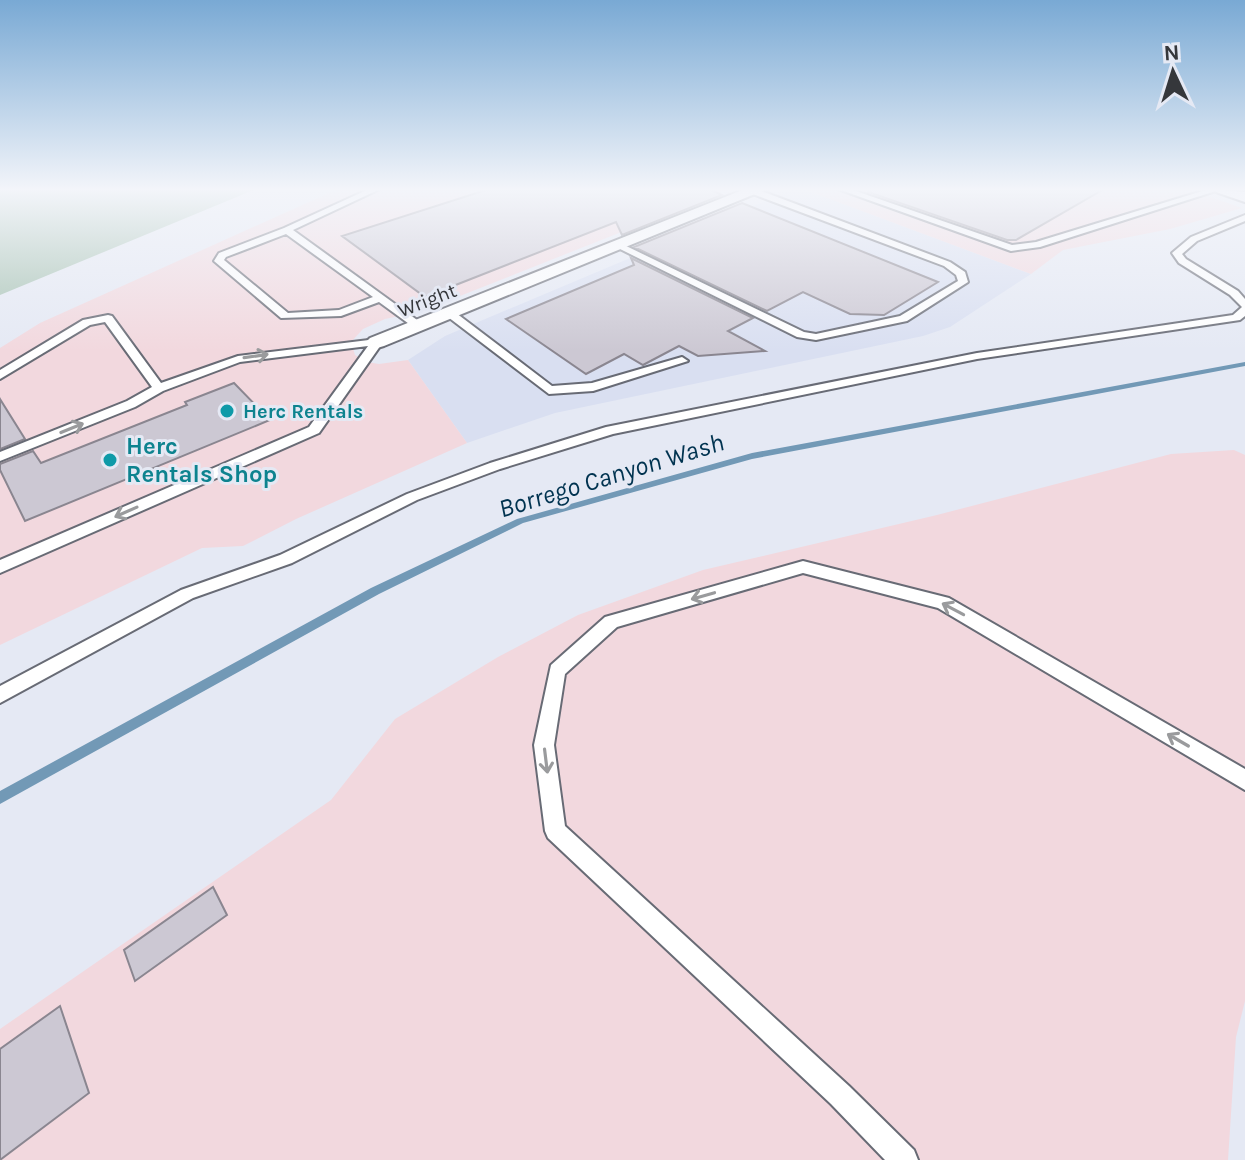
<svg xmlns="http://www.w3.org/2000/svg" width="1245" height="1160" font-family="Karla,sans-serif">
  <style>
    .built { fill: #d9dff1 }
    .industrial { fill: #f2d8de }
    .green { fill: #a8c3b4 }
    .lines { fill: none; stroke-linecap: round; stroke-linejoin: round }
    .stream { fill: #7299b6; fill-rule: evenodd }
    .building { fill: #ccc8d3; stroke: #8a8690; stroke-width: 2 }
    .service-casing { stroke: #686b75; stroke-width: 4 }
    .minor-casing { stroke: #686b75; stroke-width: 4 }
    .service { fill: #fff; fill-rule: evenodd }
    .minor { fill: #fff; fill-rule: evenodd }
    .oneway { stroke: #9a9b9d }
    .culture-dot { fill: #0f9aa8; stroke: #e5e9f4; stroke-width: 3 }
    .labels { text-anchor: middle; stroke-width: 6; stroke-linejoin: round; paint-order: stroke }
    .far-street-label { font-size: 20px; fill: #35373b; stroke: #e5e9f4 }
    .far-culture-label { font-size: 20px; font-weight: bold; fill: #0d838f; stroke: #e5e9f4; text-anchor: start }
    .culture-label { font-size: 24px; font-weight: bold; fill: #0d838f; stroke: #e5e9f4; text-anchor: start }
    .water-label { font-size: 26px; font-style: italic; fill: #003350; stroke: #e5e9f4 }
  </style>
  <rect width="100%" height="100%" fill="#e5e9f4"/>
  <!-- built -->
  <path class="built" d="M 794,189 L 803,189 L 1031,274 L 950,327 L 923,336 L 555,413 L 467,443 L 408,360 L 445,336 Z"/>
  <!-- industrial -->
  <path class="industrial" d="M 338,189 L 730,189 L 422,311 L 385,319 L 363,329 L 351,342 L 355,355 L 367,362 L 379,364 L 408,360 L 467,443 L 296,519 L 243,546 L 202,548 L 0,645 L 0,348 L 40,323 Z
    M 803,189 L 1187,189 L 1242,208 L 1170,229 L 1063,250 L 1031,274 Z
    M 1234,450 L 1245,455 L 1245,1001 L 1236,1037 L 1228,1160 L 0,1160 L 0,1029 L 331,800 L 395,719 L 498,657 L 578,615 L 703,570 L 937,515 L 1171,454 Z"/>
  <!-- green -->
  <path class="green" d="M 0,189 L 256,189 L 0,295 Z"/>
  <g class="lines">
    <!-- stream -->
    <path class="stream" d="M 1245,362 L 1245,366 L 752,459 L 523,523 L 379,594 L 0,804 L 0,791 L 371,588 L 517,519 L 752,453 Z"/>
  </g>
  <!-- building -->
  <path class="building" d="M 489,189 L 709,189 L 722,195 L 622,235 L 616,222 L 425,297 L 342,236 Z
    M 869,189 L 1104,189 L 1016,240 L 1007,240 L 868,192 Z
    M 742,203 L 938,282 L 884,315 L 850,314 L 803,292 L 767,311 L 634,247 Z
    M 631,258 L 753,318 L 728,331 L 765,351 L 698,356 L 679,346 L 643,365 L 624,354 L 586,374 L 506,319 L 634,265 Z
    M 234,383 L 270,420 L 25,521 L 0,470 L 0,464 L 33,451 L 41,463 L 187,405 L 185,402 Z
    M 0,399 L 25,439 L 0,449 Z
    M 213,887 L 227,915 L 135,981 L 124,950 Z
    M 60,1006 L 89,1093 L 0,1160 L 0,1049 Z"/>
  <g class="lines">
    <defs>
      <path id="service" d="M 369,189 L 380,189 L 293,230 L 424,325 L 424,329 L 416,329 L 379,302 L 341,316 L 281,318 L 214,261 L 219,253 L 284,228 ZM 286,234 L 373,297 L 339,310 L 288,313 L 224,260 L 226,257 Z
        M 750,189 L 756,189 L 950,262 L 965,272 L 968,282 L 907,321 L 816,340 L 797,337 L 614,246 L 622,244 L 804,332 L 816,334 L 900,316 L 958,281 L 956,275 L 944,266 L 750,193 Z
        M 838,189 L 850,189 L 1012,245 L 1036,242 L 1209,189 L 1222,189 L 1040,247 L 1011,251 Z
        M 1245,215 L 1245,221 L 1197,241 L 1182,254 L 1186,259 L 1238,291 L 1245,299 L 1245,316 L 1240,320 L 977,359 L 613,434 L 500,469 L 417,500 L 292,563 L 193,598 L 0,703 L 0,686 L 181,590 L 280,555 L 407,494 L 490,463 L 606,427 L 977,353 L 1233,315 L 1242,307 L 1230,295 L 1179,263 L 1172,253 L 1191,237 Z
        M 448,313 L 456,313 L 552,386 L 592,383 L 682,357 L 688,361 L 593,391 L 549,394 L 448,317 Z
        M 108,315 L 112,316 L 161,383 L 238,356 L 377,339 L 383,342 L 319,433 L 0,573 L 0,560 L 309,427 L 368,346 L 240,362 L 163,391 L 135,407 L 0,461 L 0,452 L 127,401 L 152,387 L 105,322 L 90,325 L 0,379 L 0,370 L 83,320 Z
        M 803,561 L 949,598 L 1245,769 L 1245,790 L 938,608 L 803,573 L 617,627 L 565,674 L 554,745 L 565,826 L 849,1086 L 914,1150 L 918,1160 L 885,1160 L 831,1104 L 548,838 L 545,831 L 534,745 L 551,665 L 605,617 Z"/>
      <path id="minor" d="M 745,189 L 767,189 L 384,346 L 377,348 L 366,342 L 370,338 Z
        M 1213,189 L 1245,192 L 1245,202 L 1216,192 Z"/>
    </defs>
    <!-- service casing -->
    <use href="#service" class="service-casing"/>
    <!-- minor casing -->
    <use href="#minor" class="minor-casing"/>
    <!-- service -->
    <use href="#service" class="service"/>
    <!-- minor -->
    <use href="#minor" class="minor"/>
  </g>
  <!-- one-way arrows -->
  <defs><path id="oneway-shaft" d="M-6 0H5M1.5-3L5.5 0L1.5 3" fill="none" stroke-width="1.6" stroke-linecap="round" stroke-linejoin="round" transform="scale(2)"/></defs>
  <g class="oneway">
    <use href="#oneway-shaft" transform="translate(256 356) rotate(-8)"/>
    <use href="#oneway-shaft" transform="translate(72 428) rotate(-22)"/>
    <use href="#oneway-shaft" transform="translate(126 512) rotate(156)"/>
    <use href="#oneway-shaft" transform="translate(703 596) rotate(164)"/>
    <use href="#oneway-shaft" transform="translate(953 609) rotate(-152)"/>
    <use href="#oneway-shaft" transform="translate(1178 740) rotate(-150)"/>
    <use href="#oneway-shaft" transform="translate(546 761) rotate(83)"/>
  </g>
  <!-- sky -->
  <linearGradient id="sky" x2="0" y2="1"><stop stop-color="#79a9d4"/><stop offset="0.54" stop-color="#f3f5fa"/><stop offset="1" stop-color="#f3f5fa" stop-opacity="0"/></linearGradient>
  <rect width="1245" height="351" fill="url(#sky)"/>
  <!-- markers -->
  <g class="culture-dot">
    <circle cx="227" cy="411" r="8"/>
    <circle cx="110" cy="460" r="8"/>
  </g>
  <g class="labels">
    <!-- far-street labels -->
    <g class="far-street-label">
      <text transform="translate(427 300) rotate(-21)" y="7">Wright</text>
    </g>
    <!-- far-culture labels -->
    <g class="far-culture-label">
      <text x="243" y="418">Herc Rentals</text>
    </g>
    <!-- culture labels -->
    <g class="culture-label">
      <text x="126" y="454">Herc<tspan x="126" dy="28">Rentals Shop</tspan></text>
    </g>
    <!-- water labels -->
    <g class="water-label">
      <text transform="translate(611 475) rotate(-17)" y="9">Borrego Canyon Wash</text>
    </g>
  </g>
  <!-- north arrow -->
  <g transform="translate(1173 72) rotate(356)" stroke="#e5e9f4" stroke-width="6" paint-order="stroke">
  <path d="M0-6L14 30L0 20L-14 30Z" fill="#35373b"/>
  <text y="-12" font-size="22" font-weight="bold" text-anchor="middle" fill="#35373b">N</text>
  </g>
</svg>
